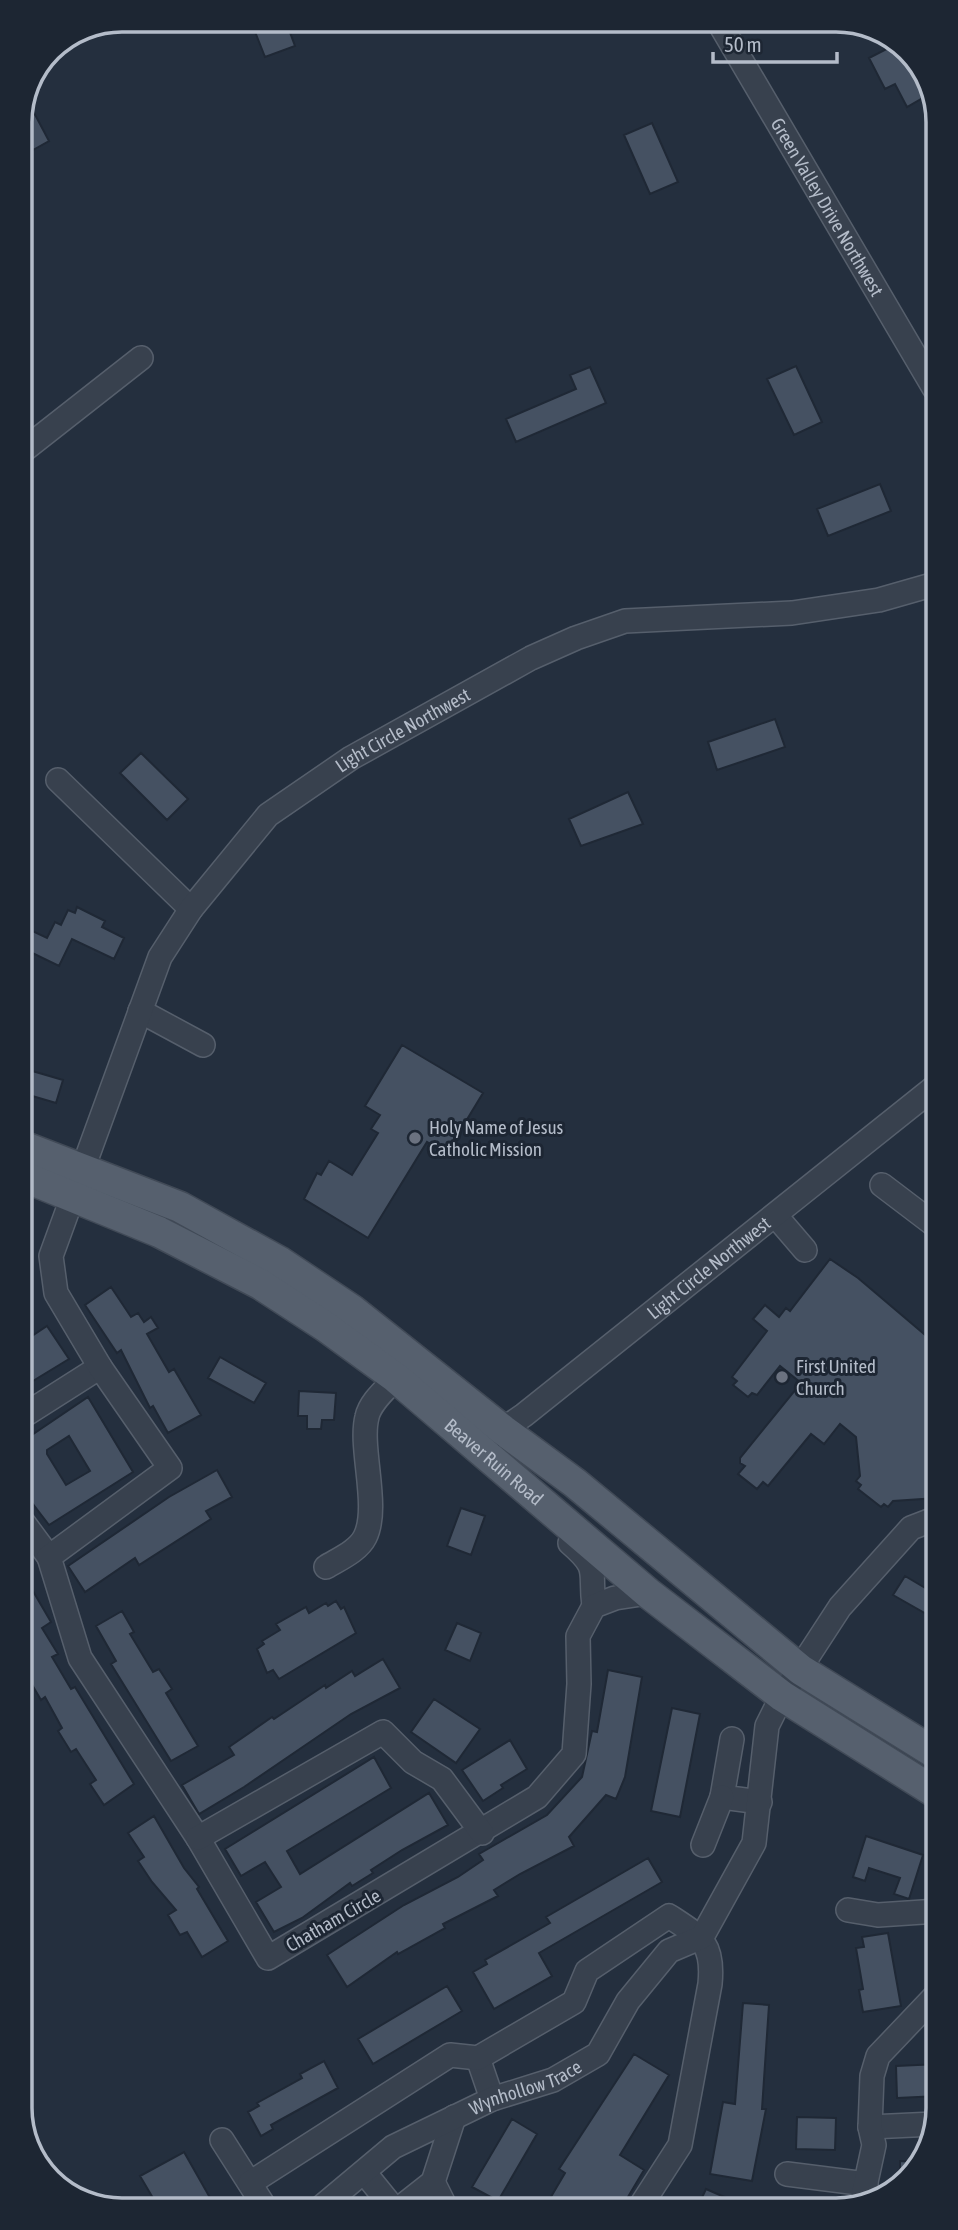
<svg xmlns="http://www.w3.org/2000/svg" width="958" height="2230" font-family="'Asap Condensed',sans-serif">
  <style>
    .building { fill: #455162; stroke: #1f2835; stroke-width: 2; fill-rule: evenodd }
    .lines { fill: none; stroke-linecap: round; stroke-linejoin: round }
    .minor-casing { stroke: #565f6c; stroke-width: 26 }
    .major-casing { stroke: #414a57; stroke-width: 33 }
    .minor { stroke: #38414e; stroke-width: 23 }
    .major { stroke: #56606e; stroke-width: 30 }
    .worship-dot { fill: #6b7280; stroke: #1d2633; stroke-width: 2.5 }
    .labels { text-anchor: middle; stroke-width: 6; stroke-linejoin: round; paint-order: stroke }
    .street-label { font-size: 19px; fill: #b4bcc9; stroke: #1d2633 }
    .poi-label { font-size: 19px; fill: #b4bcc9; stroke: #1d2633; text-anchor: start }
    .rim { fill: none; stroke: #b4bcc9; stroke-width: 3.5 }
  </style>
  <rect width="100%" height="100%" fill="#242f3e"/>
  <!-- building -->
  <path class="building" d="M 250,19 L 285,19 L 295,46 L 265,57 Z
    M 900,42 L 933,92 L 907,107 L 895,84 L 885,89 L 869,58 Z
    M 31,107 L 49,141 L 33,150 L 19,124 L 20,113 Z
    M 652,123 L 678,182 L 650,194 L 624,135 Z
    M 796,366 L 822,422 L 794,435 L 767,379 Z
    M 590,367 L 606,403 L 516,442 L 506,419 L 576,389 L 570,375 Z
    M 880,484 L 891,511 L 828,536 L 817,509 Z
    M 775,719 L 785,747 L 717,770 L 708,742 Z
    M 141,753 L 188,799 L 167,820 L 120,773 Z
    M 628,792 L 643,824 L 581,846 L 569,819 Z
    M 77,907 L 105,921 L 102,927 L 124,938 L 114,959 L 72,939 L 59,966 L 22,948 L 22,926 L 47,938 L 55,922 L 61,925 L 68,910 L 75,913 Z
    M 402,1045 L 483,1093 L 446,1154 L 427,1142 L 368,1238 L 304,1199 L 317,1173 L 321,1175 L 329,1161 L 352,1175 L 378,1133 L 371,1129 L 380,1115 L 365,1106 Z
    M 22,1068 L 63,1080 L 56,1103 L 22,1093 Z
    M 830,1259 L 858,1278 L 937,1345 L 937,1498 L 893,1501 L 888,1507 L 884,1504 L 881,1507 L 858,1489 L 861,1485 L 856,1481 L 860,1476 L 856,1437 L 840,1424 L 824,1444 L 811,1434 L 768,1486 L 763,1482 L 757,1489 L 738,1474 L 745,1466 L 740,1463 L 740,1458 L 801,1383 L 780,1366 L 757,1395 L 752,1393 L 748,1397 L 733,1385 L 737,1381 L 732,1377 L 767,1331 L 753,1319 L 765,1305 L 779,1317 L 786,1308 L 790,1311 Z
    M 111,1287 L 131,1317 L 138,1313 L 144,1322 L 151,1317 L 158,1328 L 147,1334 L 169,1372 L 174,1369 L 201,1415 L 168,1433 L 153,1406 L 150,1408 L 121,1350 L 117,1353 L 85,1305 Z
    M 47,1326 L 69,1359 L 23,1387 L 23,1342 Z
    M 220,1357 L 266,1383 L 254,1403 L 208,1378 Z
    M 299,1391 L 336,1393 L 334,1420 L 322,1420 L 321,1429 L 307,1429 L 307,1416 L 298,1416 Z
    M 88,1397 L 133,1472 L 49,1525 L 23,1491 L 23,1441 ZM 69,1436 L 90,1471 L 66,1485 L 47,1454 L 47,1450 Z
    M 217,1470 L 232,1497 L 206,1511 L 211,1519 L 139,1565 L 135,1558 L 85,1592 L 68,1566 L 169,1497 Z
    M 461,1508 L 485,1516 L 471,1555 L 447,1546 Z
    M 23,1574 L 51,1622 L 42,1628 L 58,1654 L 52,1657 L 71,1689 L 75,1687 L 134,1784 L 104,1805 L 90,1784 L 96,1780 L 76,1749 L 71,1752 L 58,1731 L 62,1728 L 45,1697 L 41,1700 L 24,1671 Z
    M 905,1576 L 937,1595 L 937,1620 L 893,1595 Z
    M 336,1601 L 341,1609 L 344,1607 L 356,1633 L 279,1679 L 273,1670 L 267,1673 L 257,1649 L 264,1644 L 262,1641 L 280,1630 L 276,1624 L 306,1607 L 309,1613 L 326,1603 L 328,1606 Z
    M 122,1611 L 134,1632 L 130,1634 L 153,1672 L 159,1669 L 172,1689 L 166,1693 L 198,1746 L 171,1761 L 111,1664 L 116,1661 L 96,1626 Z
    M 457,1623 L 481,1633 L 470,1661 L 445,1650 Z
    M 383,1659 L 400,1688 L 351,1714 L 244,1787 L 199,1814 L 182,1785 L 234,1755 L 229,1747 L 272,1717 L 274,1719 L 325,1685 L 326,1688 L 352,1671 L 355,1676 Z
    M 608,1670 L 642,1677 L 625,1777 L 616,1799 L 606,1795 L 569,1837 L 574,1846 L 520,1874 L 494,1890 L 498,1896 L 443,1924 L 445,1928 L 398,1954 L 397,1952 L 347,1987 L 327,1955 L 404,1905 L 458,1877 L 483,1860 L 479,1854 L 547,1815 L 582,1777 L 592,1731 L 597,1732 Z
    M 434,1699 L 480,1729 L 456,1763 L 411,1732 Z
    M 672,1708 L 700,1714 L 680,1817 L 651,1811 Z
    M 510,1740 L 527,1769 L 501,1785 L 503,1788 L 483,1801 L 462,1770 Z
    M 374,1757 L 391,1788 L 287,1851 L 300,1874 L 429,1793 L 448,1825 L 402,1850 L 371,1870 L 373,1873 L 352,1886 L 350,1883 L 302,1918 L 274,1932 L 256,1902 L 281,1887 L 265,1862 L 241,1876 L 225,1849 Z
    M 154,1816 L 184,1868 L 199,1887 L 197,1889 L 228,1941 L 202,1957 L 187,1932 L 180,1935 L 168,1915 L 176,1910 L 152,1882 L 138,1861 L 144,1857 L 128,1833 Z
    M 866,1836 L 923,1855 L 909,1899 L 894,1894 L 900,1878 L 869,1868 L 865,1881 L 853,1877 Z
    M 648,1858 L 662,1882 L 539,1953 L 552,1976 L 494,2009 L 473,1972 L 487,1964 L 485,1960 L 550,1923 L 546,1917 Z
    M 888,1933 L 901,2006 L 863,2012 L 859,1990 L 863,1989 L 856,1948 L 864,1947 L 862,1937 Z
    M 447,1986 L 462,2011 L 373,2064 L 358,2039 Z
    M 743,2003 L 769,2005 L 762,2109 L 766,2109 L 752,2181 L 710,2174 L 723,2102 L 735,2104 Z
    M 634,2054 L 669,2075 L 620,2155 L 644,2170 L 622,2207 L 545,2207 L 565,2173 L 559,2169 Z
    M 324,2061 L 338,2088 L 271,2125 L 273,2129 L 261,2136 L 248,2112 L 259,2106 L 257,2103 L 302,2078 L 300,2074 Z
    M 939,2064 L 939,2096 L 897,2098 L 896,2066 Z
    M 797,2117 L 836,2118 L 835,2150 L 796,2149 Z
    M 512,2119 L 537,2134 L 498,2201 L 472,2187 Z
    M 184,2152 L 217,2210 L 160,2210 L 140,2176 Z
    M 900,2161 L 923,2162 L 900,2183 Z
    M 706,2189 L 745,2206 L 698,2206 Z"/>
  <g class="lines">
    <defs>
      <g id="minor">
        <path id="s1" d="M 721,26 L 934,388"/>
        <path d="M 20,453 L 141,358"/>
        <path d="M 58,780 L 191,909"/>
        <path d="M 140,1011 L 203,1045"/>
        <path d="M 882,1185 L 936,1226"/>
        <path d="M 775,1215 L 805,1250"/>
        <path d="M 23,1416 L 100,1367"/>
        <path id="s2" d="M 492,1437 L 524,1415 L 936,1086"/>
        <path d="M 23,1522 L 49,1557"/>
        <path d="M 570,1543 C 601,1570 589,1570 594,1606"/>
        <path d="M 326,1567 C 339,1559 358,1551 365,1537 C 380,1507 359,1447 367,1417 C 370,1402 386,1389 396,1378"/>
        <path id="s3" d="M 648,1593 L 615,1598 L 594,1606 L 578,1636 L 579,1684 L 574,1754 L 537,1797 L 268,1958 L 198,1838 L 80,1658 L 49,1557 L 170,1468 L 100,1367 L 56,1293 L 51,1256 L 160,957 L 191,909 L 268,815 L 351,758 L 531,658 L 576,638 L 625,621 L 792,613 L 879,600 L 935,584"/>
        <path d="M 732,1739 L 722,1797 L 760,1802"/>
        <path d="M 198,1838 L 383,1732 L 413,1762 L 442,1779 L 482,1833"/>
        <path d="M 703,1845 L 722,1797"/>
        <path d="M 848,1910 L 878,1915 L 938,1911"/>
        <path d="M 478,2058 L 492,2099"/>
        <path d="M 870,2127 L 934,2124"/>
        <path d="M 222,2140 L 266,2209"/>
        <path d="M 364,2172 L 394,2209"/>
        <path d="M 787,2174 L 866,2184"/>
        <path d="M 433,2182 L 446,2208"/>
        <path d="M 250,2183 L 450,2055 L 478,2058 L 574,2002 L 587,1971 L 669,1916 C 701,1937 714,1943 710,1984 L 680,2145 L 640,2207"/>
        <path d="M 861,2205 L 874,2145 L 870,2127 L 872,2076 L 878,2056 L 938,1993"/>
        <path d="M 400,2208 L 433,2182 L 454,2117"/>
        <path id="s4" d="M 319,2209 L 393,2147 L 492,2099 L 553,2080 L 598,2054 L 628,2001 L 669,1951 L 702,1937 L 754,1843 L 767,1726 L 782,1696 L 840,1607 L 911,1528 L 937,1518"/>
      </g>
      <g id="major">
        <path d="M 22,1146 L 180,1207 L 280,1262 L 352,1310 L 503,1430 L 575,1483 L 801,1670 L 938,1755"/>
        <path id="s5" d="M 22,1176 L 159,1232 L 260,1284 L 326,1327 L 396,1378 L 648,1593 L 782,1696 L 938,1794"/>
      </g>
    </defs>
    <!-- minor casing -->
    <use href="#minor" class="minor-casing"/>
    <!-- major casing -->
    <use href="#major" class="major-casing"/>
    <!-- minor -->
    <use href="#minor" class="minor"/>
    <!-- major -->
    <use href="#major" class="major"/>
  </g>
  <!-- markers -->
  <g class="worship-dot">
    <circle cx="415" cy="1138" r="7"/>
    <circle cx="782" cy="1377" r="7"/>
  </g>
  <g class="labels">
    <!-- street labels -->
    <g class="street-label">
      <text dy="7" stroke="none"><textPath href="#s1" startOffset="210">Green Valley Drive Northwest</textPath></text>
      <text dy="7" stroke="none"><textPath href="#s3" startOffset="2091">Light Circle Northwest</textPath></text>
      <text dy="7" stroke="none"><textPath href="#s2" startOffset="275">Light Circle Northwest</textPath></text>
      <text dy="7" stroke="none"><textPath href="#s5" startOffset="556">Beaver Ruin Road</textPath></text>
      <text transform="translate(333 1920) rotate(-30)" y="7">Chatham Circle</text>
      <text dy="7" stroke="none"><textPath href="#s4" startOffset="242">Wynhollow Trace</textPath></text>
    </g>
    <!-- poi labels -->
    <g class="poi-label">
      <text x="429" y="1134">Holy Name of Jesus<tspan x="429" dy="22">Catholic Mission</tspan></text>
      <text x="796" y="1373">First United<tspan x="796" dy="22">Church</tspan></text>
    </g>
  </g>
  <!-- crop -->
  <path d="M0 0H958V2230H0ZM122 32H836A90 90 0 0 1 926 122V2108A90 90 0 0 1 836 2198H122A90 90 0 0 1 32 2108V122A90 90 0 0 1 122 32Z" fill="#1d2633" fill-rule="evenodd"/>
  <path class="rim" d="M122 32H836A90 90 0 0 1 926 122V2108A90 90 0 0 1 836 2198H122A90 90 0 0 1 32 2108V122A90 90 0 0 1 122 32Z"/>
  <!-- scale -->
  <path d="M713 52v10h124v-10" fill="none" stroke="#b4bcc9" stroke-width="3.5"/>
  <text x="724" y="52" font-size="21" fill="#b4bcc9" stroke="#1d2633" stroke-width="5" paint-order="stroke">50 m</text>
</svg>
